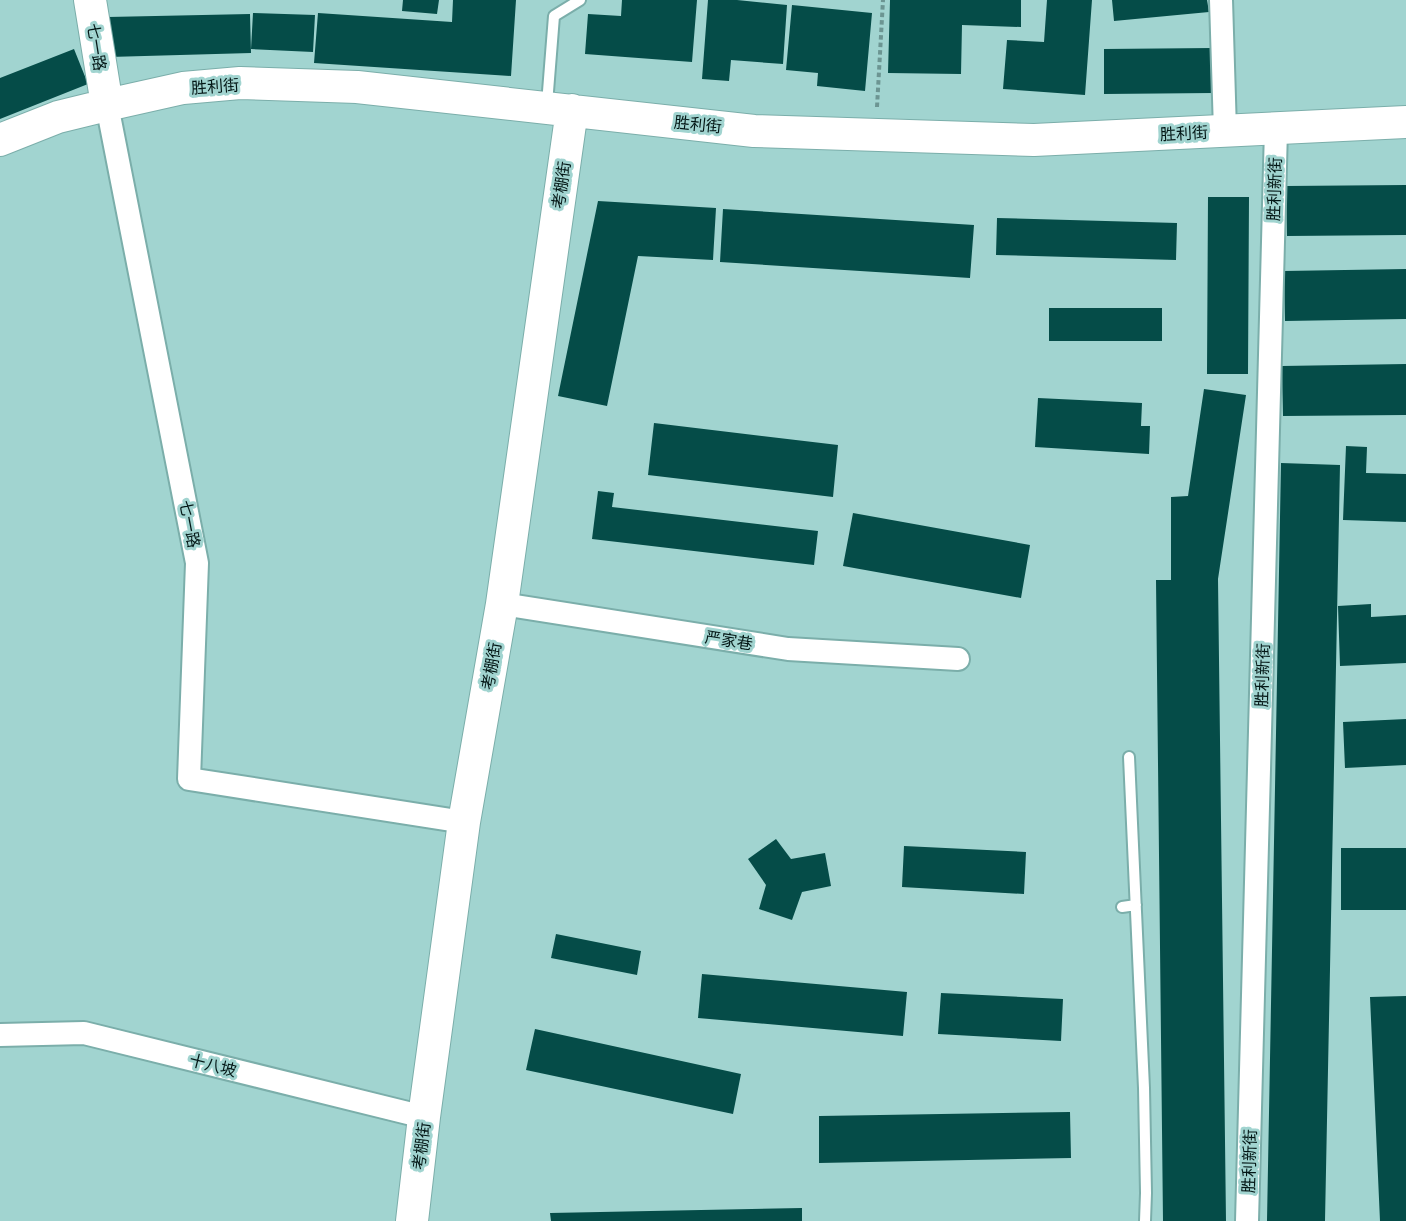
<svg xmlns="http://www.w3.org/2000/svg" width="1406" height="1221" font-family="'Nunito Sans','Noto Sans SC',sans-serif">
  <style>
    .building { fill: #054c48 }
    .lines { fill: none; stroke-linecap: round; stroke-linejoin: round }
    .lane-casing { stroke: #7baeaa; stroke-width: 14 }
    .street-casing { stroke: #7baeaa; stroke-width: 26 }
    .secondary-casing { stroke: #7baeaa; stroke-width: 34 }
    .path { stroke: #6c9592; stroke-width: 4; stroke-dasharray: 4.5 3; stroke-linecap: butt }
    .lane { stroke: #fff; stroke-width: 10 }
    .street { stroke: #fff; stroke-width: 22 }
    .secondary { stroke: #fff; stroke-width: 32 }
    .labels { text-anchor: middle; stroke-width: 6; stroke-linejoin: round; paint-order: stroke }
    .street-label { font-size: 16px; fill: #031615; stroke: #a1d4d0 }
  </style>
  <rect width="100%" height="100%" fill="#a1d4d0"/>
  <!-- building -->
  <path class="building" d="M 403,0 L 439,0 L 437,14 L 402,11 Z
    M 453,0 L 516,0 L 511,76 L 314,63 L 318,13 L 452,22 Z
    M 622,0 L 697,0 L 692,62 L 585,54 L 588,14 L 621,16 Z
    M 708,0 L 737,0 L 787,5 L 783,64 L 731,60 L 729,81 L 702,79 Z
    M 890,0 L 1021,0 L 1021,27 L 962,25 L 961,74 L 888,73 Z
    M 1047,0 L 1092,0 L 1085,95 L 1003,89 L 1007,40 L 1044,42 Z
    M 1112,0 L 1207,0 L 1209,12 L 1114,21 Z
    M 792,5 L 872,13 L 865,91 L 817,86 L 818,73 L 786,70 Z
    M 253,13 L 315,15 L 313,52 L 251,49 Z
    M 250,14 L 251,53 L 109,57 L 108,17 Z
    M 1213,48 L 1213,93 L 1104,94 L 1104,49 Z
    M 74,49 L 88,84 L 0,119 L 0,78 Z
    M 1406,185 L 1406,235 L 1287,236 L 1286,186 Z
    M 1208,197 L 1249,197 L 1248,374 L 1207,374 Z
    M 598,201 L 716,208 L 713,260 L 638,256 L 607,406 L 558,396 Z
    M 723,209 L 974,225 L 970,278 L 720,262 Z
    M 997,218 L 1177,223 L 1176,260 L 996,255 Z
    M 1406,269 L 1406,319 L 1285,321 L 1284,271 Z
    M 1049,308 L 1162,308 L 1162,341 L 1049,341 Z
    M 1406,364 L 1406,415 L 1283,416 L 1282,366 Z
    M 1204,389 L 1246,395 L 1218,579 L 1226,1221 L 1163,1221 L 1156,580 L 1171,580 L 1171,497 L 1188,496 Z
    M 1038,398 L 1142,403 L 1141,426 L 1150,426 L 1149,454 L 1035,447 Z
    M 654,423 L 838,445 L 833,497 L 648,475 Z
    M 1346,446 L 1367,447 L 1366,473 L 1406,474 L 1406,522 L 1343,520 Z
    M 1281,463 L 1340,465 L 1325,1221 L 1267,1221 Z
    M 598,491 L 614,493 L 612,507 L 818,531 L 814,565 L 592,539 Z
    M 853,513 L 1030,545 L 1021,598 L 843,566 Z
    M 1371,604 L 1371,617 L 1406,615 L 1406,663 L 1340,666 L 1338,606 Z
    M 1406,719 L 1406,765 L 1345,768 L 1343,722 Z
    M 776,839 L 791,859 L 825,853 L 831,886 L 802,892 L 792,920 L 759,909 L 766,885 L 748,859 Z
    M 904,846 L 1026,852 L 1024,894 L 902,887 Z
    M 1341,848 L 1406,848 L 1406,910 L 1341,910 Z
    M 556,934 L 641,951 L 637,975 L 551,958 Z
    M 702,974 L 907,992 L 903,1036 L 698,1018 Z
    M 941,993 L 1063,999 L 1061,1041 L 938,1034 Z
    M 1406,996 L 1406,1221 L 1380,1221 L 1370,997 Z
    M 535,1029 L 741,1074 L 733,1114 L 526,1070 Z
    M 1070,1112 L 1071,1158 L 819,1163 L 819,1116 Z
    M 802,1208 L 802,1221 L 551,1221 L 550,1213 Z"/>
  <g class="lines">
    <defs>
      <path id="lane" d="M 547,104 L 554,16 L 580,0
        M 1129,757 L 1144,1088 L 1146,1193 L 1145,1221
        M 1122,907 L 1136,905"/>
      <path id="street" d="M 1221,0 L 1225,131
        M 107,105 L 197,563 L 189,779 L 464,822
        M 502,604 L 788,649 L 958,659
        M 0,1035 L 84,1033 L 424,1117
        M 1247,1221 L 1276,129"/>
      <path id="secondary" d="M 90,0 L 107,105
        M 0,140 L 58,117 L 107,105 L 183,88 L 240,83 L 357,87 L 754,131 L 1034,140 L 1406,122
        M 412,1221 L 424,1117 L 464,822 L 502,604 L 572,110"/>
    </defs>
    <!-- lane casing -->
    <use href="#lane" class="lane-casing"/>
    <!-- street casing -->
    <use href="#street" class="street-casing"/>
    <!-- secondary casing -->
    <use href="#secondary" class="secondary-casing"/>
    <!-- path -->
    <path class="path" d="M 877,107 L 883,0"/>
    <!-- lane -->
    <use href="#lane" class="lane"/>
    <!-- street -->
    <use href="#street" class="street"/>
    <!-- secondary -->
    <use href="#secondary" class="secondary"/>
  </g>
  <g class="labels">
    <!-- street labels -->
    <g class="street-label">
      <text transform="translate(97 47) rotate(81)" y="6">七一路</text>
      <text transform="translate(215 86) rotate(-4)" y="6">胜利街</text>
      <text transform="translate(698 124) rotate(6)" y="6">胜利街</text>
      <text transform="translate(1184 133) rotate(-3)" y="6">胜利街</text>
      <text transform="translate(561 185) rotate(-82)" y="6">考棚街</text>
      <text transform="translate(1274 189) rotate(-88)" y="6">胜利新街</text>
      <text transform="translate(190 524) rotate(79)" y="6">七一路</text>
      <text transform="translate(729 640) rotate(9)" y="6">严家巷</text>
      <text transform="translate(491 666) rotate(-80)" y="6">考棚街</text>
      <text transform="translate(1262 675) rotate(-88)" y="6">胜利新街</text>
      <text transform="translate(213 1065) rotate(14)" y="6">十八坡</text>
      <text transform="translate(421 1146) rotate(-83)" y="6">考棚街</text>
      <text transform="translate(1249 1161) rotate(-88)" y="6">胜利新街</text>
    </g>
  </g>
</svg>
